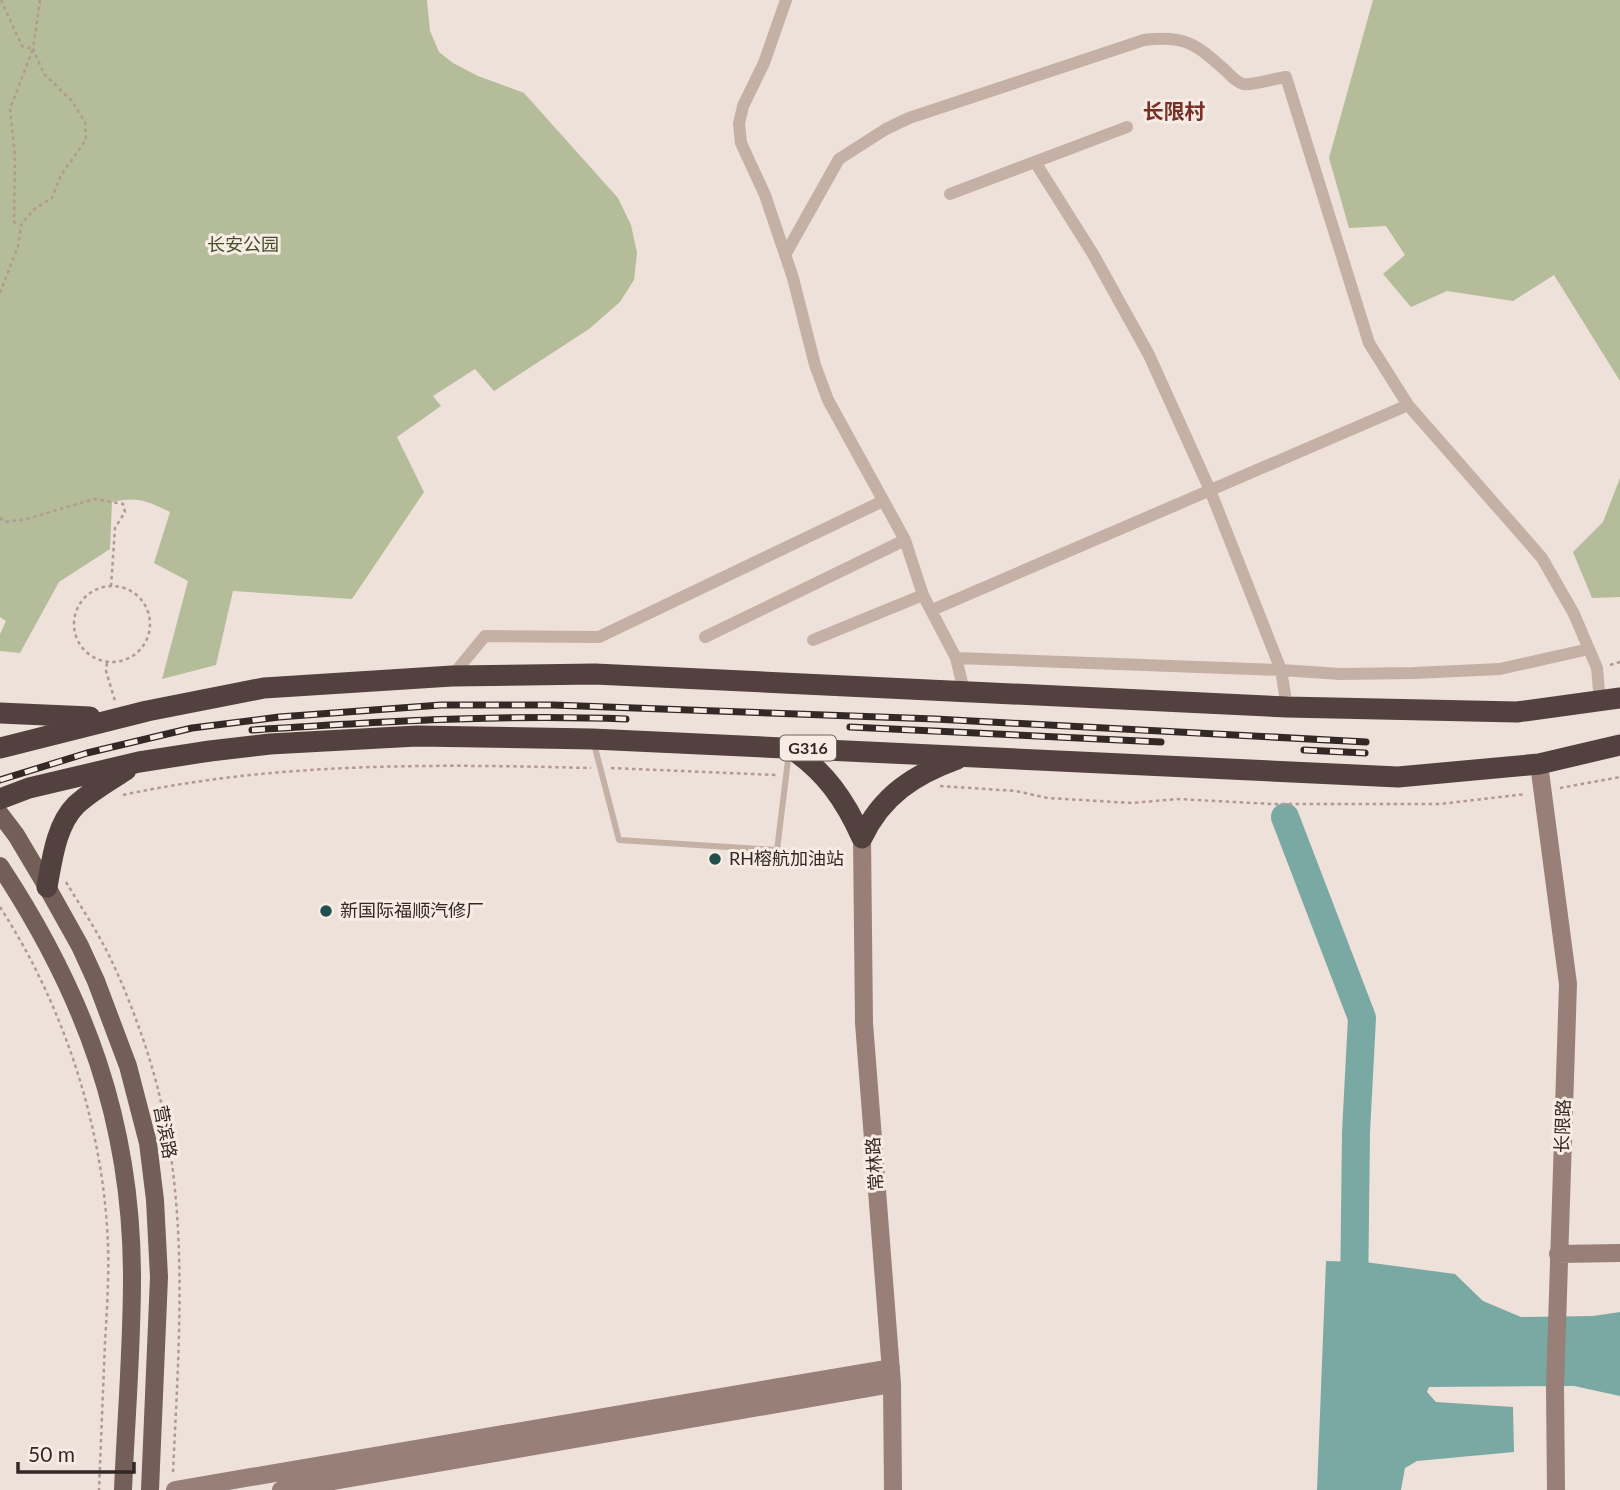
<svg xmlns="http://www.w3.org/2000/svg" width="1620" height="1490" font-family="Lato,'Noto Sans SC',sans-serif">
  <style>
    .green { fill: #b5bc9a }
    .water { fill: #7aa9a4 }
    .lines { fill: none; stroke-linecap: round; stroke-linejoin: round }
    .river { stroke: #7aa9a4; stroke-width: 28 }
    .path { stroke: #b19a90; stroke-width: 2.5; stroke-dasharray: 3.5 3.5; stroke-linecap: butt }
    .lane { stroke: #c5b0a6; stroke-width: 6 }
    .street { stroke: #c5b0a6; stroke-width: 12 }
    .secondary { stroke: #987f78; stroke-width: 18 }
    .primary { stroke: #735e58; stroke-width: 18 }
    .highway { stroke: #52413e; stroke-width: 21 }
    .rail-casing { stroke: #322826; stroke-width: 7 }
    .rail { stroke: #f7ece4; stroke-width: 4.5; stroke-dasharray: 13; stroke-linecap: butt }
    .poi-dot { fill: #204f4c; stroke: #f7ece4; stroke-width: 2.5 }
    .labels { text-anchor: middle; stroke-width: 6; stroke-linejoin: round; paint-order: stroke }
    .shield { fill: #f7ece4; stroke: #6d635f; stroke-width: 2 }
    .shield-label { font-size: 16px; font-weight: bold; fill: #322826 }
    .park-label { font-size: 18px; fill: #464e2c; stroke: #f7ece4 }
    .poi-label { font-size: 18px; fill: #322826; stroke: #f7ece4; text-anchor: start }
    .street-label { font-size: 18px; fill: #322826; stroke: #f7ece4 }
    .quarter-label { font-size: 21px; font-weight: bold; fill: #7a2f26; stroke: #f7ece4 }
  </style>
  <rect width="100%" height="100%" fill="#eee1d9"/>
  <!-- green -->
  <path class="green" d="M 0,0 L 427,0 L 430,31 L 439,52 L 453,63 L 478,76 L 524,93 L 618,198 L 631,225 L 637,253 L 634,280 L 620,302 L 589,329 L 494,391 L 475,369 L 433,396 L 441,406 L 397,437 L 424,492 L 352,599 L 233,591 L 216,665 L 162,679 L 188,581 L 154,563 L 170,512 C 148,501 136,496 112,502 L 110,549 L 59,582 L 20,653 L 0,651 L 0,634 L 6,621 L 0,617 Z
    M 1373,0 L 1620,0 L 1620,381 L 1554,275 L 1513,301 L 1447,291 L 1411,307 L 1383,274 L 1405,255 L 1386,226 L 1349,228 L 1329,158 Z
    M 1620,478 L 1620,597 L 1592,598 L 1573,552 L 1603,522 Z"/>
  <!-- water -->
  <path class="water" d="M 1326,1261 L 1365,1262 L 1455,1274 L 1483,1301 L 1521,1317 L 1593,1316 L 1620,1312 L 1620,1396 L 1574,1386 L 1429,1387 L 1427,1392 L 1436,1402 L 1513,1407 L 1514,1452 L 1417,1461 L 1405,1468 L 1401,1490 L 1317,1490 Z"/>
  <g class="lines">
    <!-- river -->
    <path class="river" d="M 1285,817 L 1362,1018 L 1356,1132 L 1354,1301"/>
    <!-- path -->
    <path class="path" d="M 1,0 L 22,46 L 33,49 L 10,109 L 15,156 L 14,222 L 19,224
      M 0,293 L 18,246 L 21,225 L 33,210 L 52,198 L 61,175 L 86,140 L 85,122 L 72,101 L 44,74 L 33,49 L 40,0
      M 0,518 L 5,522 L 27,519 L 94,499 L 123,504 L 125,512 L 115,528 L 111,586
      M74 624a38 38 0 1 1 76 0a38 38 0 1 1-76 0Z
      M 107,663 L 106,671 L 115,701
      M 1610,665 L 1620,662
      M 611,768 L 776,775
      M 940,786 L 1016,791 L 1048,798 L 1132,803 L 1177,799 L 1273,804 L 1440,804 L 1526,794
      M 1560,788 L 1620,777
      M 123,795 C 276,762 435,764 591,768
      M 66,882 C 78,902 91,922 102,942 C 116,968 128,997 138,1025 C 193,1172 180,1320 173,1473
      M 0,907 C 64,1006 104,1128 108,1246 C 109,1278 107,1310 105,1342 C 103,1391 101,1441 99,1490"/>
    <!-- lane -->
    <path class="lane" d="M 594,744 L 619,840 L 777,850 L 789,752"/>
    <!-- street -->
    <path class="street" d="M 786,0 L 764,63 L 743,106 L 739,124 L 741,143 L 765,195 L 793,278 L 815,365 L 828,400 L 905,540 L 923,595 L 956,658 L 964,691
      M 1035,162 L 1093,254 L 1149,355 L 1210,490 L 1281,670 L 1287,707
      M 950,194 L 1127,127
      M 785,255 L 839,159 L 886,129 L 909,118 L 1144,40 C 1185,35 1196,44 1226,71 C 1231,76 1236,82 1243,84 C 1251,86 1276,78 1286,77 L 1369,343 L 1408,405 L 1542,558 L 1574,614 L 1597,668 L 1600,702
      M 932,610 L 1408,405
      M 705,637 L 905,540
      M 813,640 L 923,595
      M 956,658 L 1281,670 L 1340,674 L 1414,673 L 1500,669 L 1589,649
      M 452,676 L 485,636 L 599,637 L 883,501"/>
    <!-- secondary -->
    <path class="secondary" d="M 1539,764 L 1568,984 L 1555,1387 L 1556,1490
      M 862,838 L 864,1023 L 892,1384 L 893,1490
      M 1558,1254 L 1620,1253
      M 175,1490 L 891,1368
      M 281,1490 L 892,1384"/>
    <!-- primary -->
    <path class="primary" d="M 0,814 L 16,835 L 47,887 L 80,946 L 96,981 L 128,1066 L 148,1143 L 155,1200 L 159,1277 L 150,1490
      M 0,866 C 85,995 132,1122 132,1278 C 132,1349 126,1420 123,1490"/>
    <!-- highway -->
    <path class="highway" d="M 0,713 L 90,717
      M 0,748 L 147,711 L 264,688 L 452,676 L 595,674 L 1287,707 L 1517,712 L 1620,698
      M 790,748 C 825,771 845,800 862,838
      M 0,799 L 29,788 L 139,762 L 210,751 L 270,744 L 417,736 L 592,739 L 1398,777 L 1539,764 L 1620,745
      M 862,838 C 881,796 915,774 957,759
      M 47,887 C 52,860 56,825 76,805 C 91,791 109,781 126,770"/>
    <defs>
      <path id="rail" d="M 850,727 L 1161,742
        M 252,730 C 377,722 501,714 626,719
        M 1304,750 L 1365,753
        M 0,780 L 87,753 L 192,728 L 279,717 L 441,705 L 553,705 L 935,719 L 1366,742"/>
    </defs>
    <!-- rail casing -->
    <use href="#rail" class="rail-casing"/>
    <!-- rail -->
    <use href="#rail" class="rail"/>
  </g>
  <!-- markers -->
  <g class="poi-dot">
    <circle cx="715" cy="859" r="7"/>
    <circle cx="326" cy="911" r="7"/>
  </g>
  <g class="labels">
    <!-- shield labels -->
    <rect class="shield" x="780" y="735.5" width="56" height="25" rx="5"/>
    <g class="shield-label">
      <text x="808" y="754">G316</text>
    </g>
    <!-- park labels -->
    <g class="park-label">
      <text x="243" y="251">长安公园</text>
    </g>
    <!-- poi labels -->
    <g class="poi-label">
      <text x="729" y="865">RH榕航加油站</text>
      <text x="340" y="917">新国际福顺汽修厂</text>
    </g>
    <!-- street labels -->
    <g class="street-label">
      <text transform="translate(1563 1126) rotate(-88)" y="6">长限路</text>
      <text transform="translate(165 1132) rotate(79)" y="6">营滨路</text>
      <text transform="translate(875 1164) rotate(-94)" y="6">常林路</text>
    </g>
    <!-- quarter labels -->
    <g class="quarter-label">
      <text x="1174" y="119">长限村</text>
    </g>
  </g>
  <!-- scale -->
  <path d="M18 1462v10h116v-10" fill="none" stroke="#322826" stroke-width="3.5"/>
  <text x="28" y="1462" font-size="21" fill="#322826" stroke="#f7ece4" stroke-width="5" paint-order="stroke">50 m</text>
</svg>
